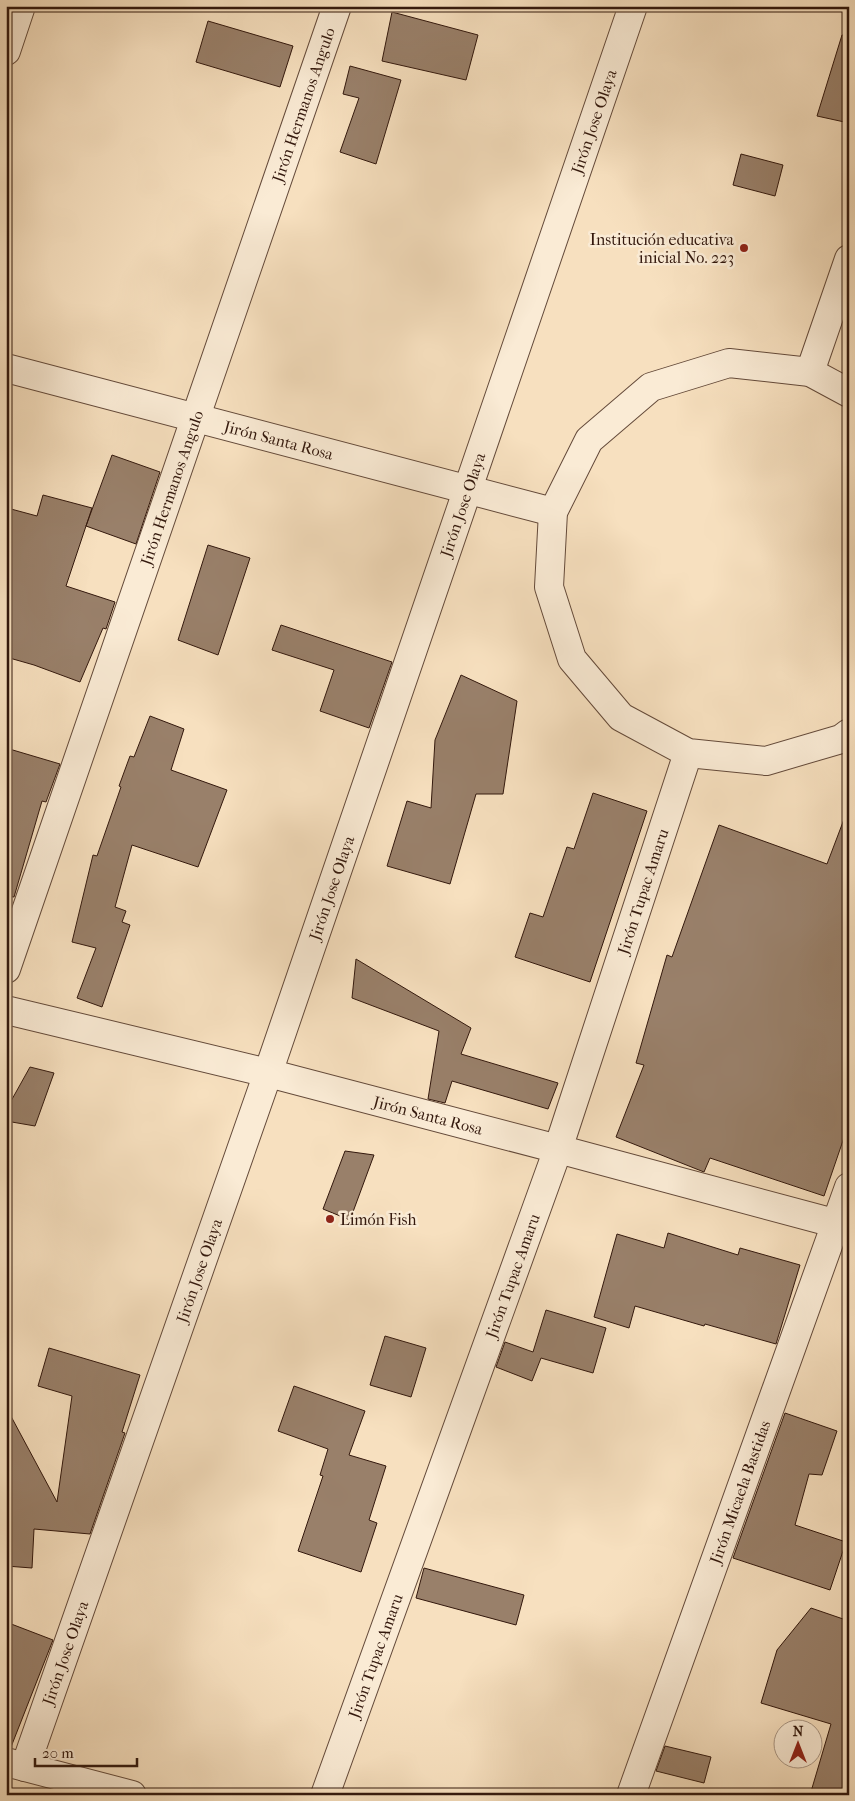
<svg xmlns="http://www.w3.org/2000/svg" width="855" height="1801" font-family="'IM FELL French Canon',serif">
  <style>
    .building { fill: #99806a; stroke: #33180d }
    .lines { fill: none; stroke-linecap: round; stroke-linejoin: round }
    .minor-casing { stroke: #644a3a; stroke-width: 30 }
    .minor { stroke: #faebd5; stroke-width: 28 }
    .poi-dot { fill: #8f2418; stroke: #faebd5; stroke-width: 2 }
    .labels { text-anchor: middle; stroke-width: 5; stroke-linejoin: round; paint-order: stroke }
    .street-label { font-size: 16px; fill: #33180d; stroke: #faebd5 }
    .poi-label { font-size: 16px; fill: #33180d; stroke: #faebd5; text-anchor: end }
  </style>
  <rect width="100%" height="100%" fill="#f7e0bf"/>
  <filter id="stains"><feTurbulence type="fractalNoise" baseFrequency=".004" numOctaves="4"/><feColorMatrix values="0 0 0 0 .2 0 0 0 0 .09 0 0 0 0 .02 0 0 0 .5 -.17"/></filter>
  <radialGradient id="worn" r=".72"><stop offset=".6" stop-color="#630" stop-opacity="0"/><stop offset="1" stop-color="#630" stop-opacity=".3"/></radialGradient>
  <!-- building -->
  <path class="building" d="M 392,12 L 478,35 L 466,80 L 382,61 Z
    M 208,21 L 293,46 L 280,87 L 196,62 Z
    M 842,35 L 849,36 L 849,123 L 817,116 Z
    M 350,66 L 401,80 L 376,164 L 340,152 L 359,98 L 343,94 Z
    M 741,154 L 783,165 L 775,196 L 733,185 Z
    M 112,455 L 160,472 L 136,544 L 86,526 Z
    M 43,495 L 92,508 L 66,586 L 115,602 L 106,629 L 103,628 L 80,682 L 34,665 L 6,657 L 6,528 L 11,509 L 37,516 Z
    M 208,545 L 250,558 L 218,655 L 178,640 Z
    M 281,625 L 392,662 L 369,728 L 320,711 L 334,670 L 272,650 Z
    M 461,675 L 517,701 L 503,794 L 476,794 L 450,884 L 387,866 L 407,801 L 431,808 L 435,740 Z
    M 150,716 L 184,729 L 171,770 L 227,790 L 198,867 L 132,845 L 115,907 L 126,911 L 122,922 L 130,925 L 102,1007 L 77,998 L 96,948 L 72,942 L 93,855 L 97,856 L 121,787 L 119,786 L 130,756 L 134,757 Z
    M 6,748 L 60,764 L 46,802 L 42,801 L 14,897 L 6,896 Z
    M 593,793 L 647,811 L 590,982 L 515,957 L 530,913 L 543,917 L 567,847 L 574,849 Z
    M 846,814 L 849,814 L 849,1123 L 824,1196 L 710,1158 L 704,1172 L 616,1137 L 644,1065 L 636,1063 L 667,955 L 672,957 L 719,825 L 827,864 Z
    M 356,959 L 471,1028 L 461,1054 L 558,1083 L 548,1109 L 452,1081 L 445,1103 L 428,1099 L 439,1031 L 352,998 Z
    M 30,1067 L 54,1073 L 35,1126 L 6,1121 L 6,1110 Z
    M 345,1151 L 374,1155 L 350,1220 L 323,1209 Z
    M 668,1233 L 738,1255 L 740,1248 L 800,1265 L 776,1344 L 705,1324 L 704,1326 L 635,1306 L 629,1328 L 594,1317 L 617,1234 L 664,1248 Z
    M 546,1310 L 606,1328 L 593,1373 L 541,1358 L 532,1381 L 496,1367 L 505,1342 L 533,1352 Z
    M 385,1336 L 426,1348 L 411,1397 L 370,1385 Z
    M 49,1348 L 140,1375 L 122,1432 L 125,1433 L 90,1534 L 34,1529 L 32,1568 L 6,1566 L 6,1407 L 57,1502 L 72,1396 L 38,1386 Z
    M 294,1386 L 365,1411 L 349,1455 L 386,1466 L 369,1520 L 377,1523 L 361,1572 L 298,1551 L 323,1476 L 320,1475 L 328,1449 L 278,1431 Z
    M 785,1413 L 837,1431 L 822,1475 L 809,1474 L 795,1525 L 846,1542 L 830,1590 L 733,1558 Z
    M 424,1568 L 524,1595 L 516,1625 L 416,1598 Z
    M 811,1608 L 849,1621 L 849,1795 L 810,1795 L 831,1724 L 761,1703 L 777,1650 Z
    M 6,1622 L 53,1640 L 11,1747 L 6,1747 Z
    M 665,1746 L 711,1757 L 704,1783 L 656,1771 Z"/>
  <g class="lines">
    <defs>
      <g id="minor">
        <path d="M 6,51 L 21,6"/>
        <path id="s1" d="M 6,368 L 553,512"/>
        <path d="M 810,372 L 849,259"/>
        <path d="M 849,393 L 810,372 L 729,363 L 651,387 L 589,440 L 553,512 L 549,587 L 572,659 L 621,717 L 688,753 L 766,761 L 841,739 L 849,733"/>
        <path id="s2" d="M 6,969 L 337,6"/>
        <path id="s3" d="M 6,1010 L 268,1073 L 558,1149 L 849,1227"/>
        <path d="M 6,1762 L 132,1795"/>
        <path id="s4" d="M 25,1767 L 268,1073 L 633,6"/>
        <path id="s5" d="M 325,1795 L 558,1149 L 688,753"/>
        <path id="s6" d="M 631,1795 L 849,1187"/>
      </g>
    </defs>
    <!-- minor casing -->
    <use href="#minor" class="minor-casing"/>
    <!-- minor -->
    <use href="#minor" class="minor"/>
  </g>
  <!-- markers -->
  <g class="poi-dot">
    <circle cx="744" cy="248" r="5"/>
    <circle cx="330" cy="1219" r="5"/>
  </g>
  <g class="labels">
    <!-- street labels -->
    <g class="street-label">
      <text dy="6" stroke="none"><textPath href="#s2" startOffset="914">Jirón Hermanos Angulo</textPath></text>
      <text dy="6" stroke="none"><textPath href="#s4" startOffset="1741">Jirón Jose Olaya</textPath></text>
      <text dy="6" stroke="none"><textPath href="#s1" startOffset="282">Jirón Santa Rosa</textPath></text>
      <text dy="6" stroke="none"><textPath href="#s2" startOffset="509">Jirón Hermanos Angulo</textPath></text>
      <text dy="6" stroke="none"><textPath href="#s4" startOffset="1336">Jirón Jose Olaya</textPath></text>
      <text dy="6" stroke="none"><textPath href="#s4" startOffset="931">Jirón Jose Olaya</textPath></text>
      <text dy="6" stroke="none"><textPath href="#s5" startOffset="958">Jirón Tupac Amaru</textPath></text>
      <text dy="6" stroke="none"><textPath href="#s3" startOffset="435">Jirón Santa Rosa</textPath></text>
      <text dy="6" stroke="none"><textPath href="#s4" startOffset="526">Jirón Jose Olaya</textPath></text>
      <text dy="6" stroke="none"><textPath href="#s5" startOffset="552">Jirón Tupac Amaru</textPath></text>
      <text dy="6" stroke="none"><textPath href="#s6" startOffset="322">Jirón Micaela Bastidas</textPath></text>
      <text dy="6" stroke="none"><textPath href="#s4" startOffset="121">Jirón Jose Olaya</textPath></text>
      <text dy="6" stroke="none"><textPath href="#s5" startOffset="148">Jirón Tupac Amaru</textPath></text>
    </g>
    <!-- poi labels -->
    <g class="poi-label">
      <text x="734" y="245">Institución educativa<tspan x="734" dy="18">inicial No. 223</tspan></text>
      <text x="340" y="1225" text-anchor="start">Limón Fish</text>
    </g>
  </g>
  <!-- margin -->
  <rect width="855" height="1801" fill="none" stroke="#f7e0bf" stroke-width="25"/>
  <rect x="8" y="8" width="840" height="1786" fill="none" stroke="#33180d" stroke-width="2.5"/>
  <rect x="12" y="12" width="830" height="1776" fill="none" stroke="#33180d"/>
  <!-- north arrow -->
  <g transform="translate(798 1744)"><circle r="24" fill="#faebd5" stroke="#aa9785"/>
  <path d="M0-4L9 19L0 12L-9 19Z" fill="#8f2418"/>
  <text y="-8" font-size="14" font-weight="bold" text-anchor="middle" fill="#33180d">N</text>
  </g>
  <!-- scale -->
  <path d="M35 1758v8h102v-8" fill="none" stroke="#33180d" stroke-width="2.5"/>
  <text x="42" y="1758" font-size="15" fill="#33180d" stroke="#faebd5" stroke-width="4" paint-order="stroke">20 m</text>
  <rect width="100%" height="100%" filter="url(#stains)"/>
  <rect width="100%" height="100%" fill="url(#worn)"/>
</svg>
